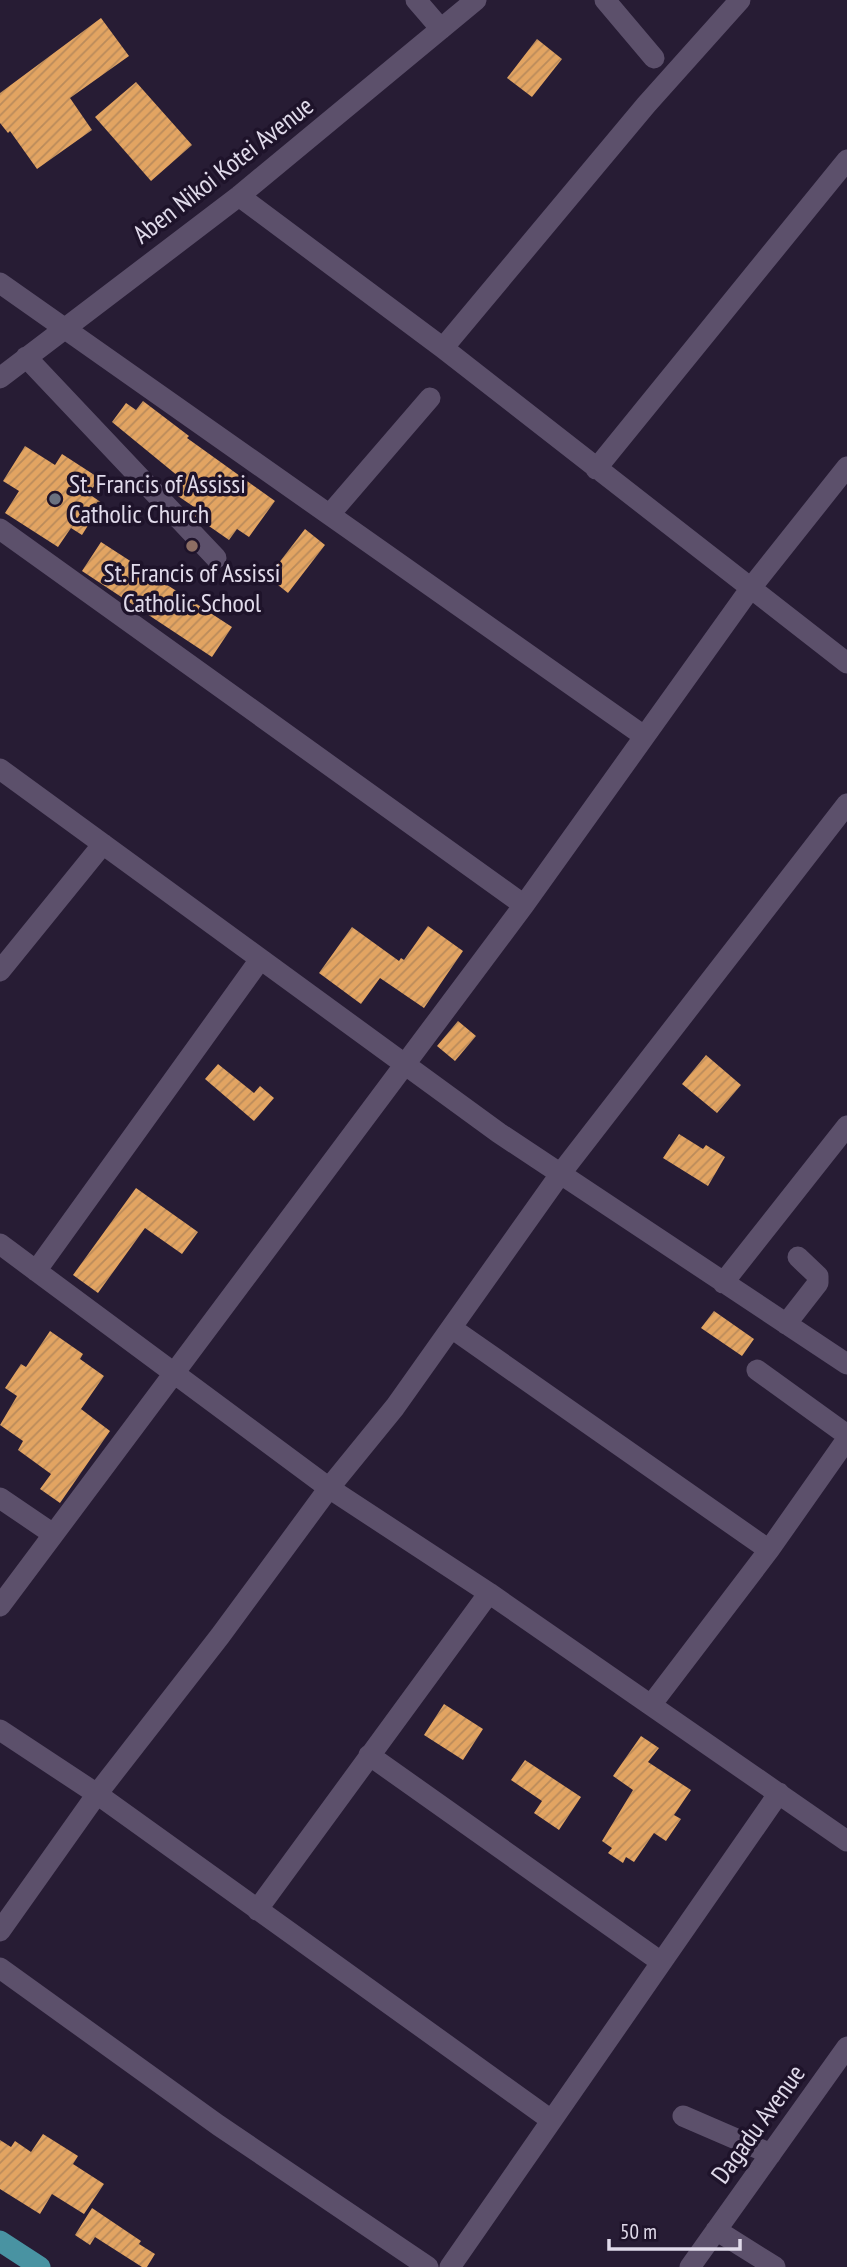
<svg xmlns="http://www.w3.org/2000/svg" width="847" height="2267" font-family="'PT Sans Narrow',sans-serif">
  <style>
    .building { fill: url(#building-hatch) }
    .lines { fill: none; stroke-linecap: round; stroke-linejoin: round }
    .minor { stroke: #5c506b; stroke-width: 21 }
    .major { stroke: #4993a2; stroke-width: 21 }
    .worship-dot { fill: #6b7280; stroke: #1e132a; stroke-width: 2.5 }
    .education-dot { fill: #8d6e63; stroke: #1e132a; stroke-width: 2.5 }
    .labels { text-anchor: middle; stroke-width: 7; stroke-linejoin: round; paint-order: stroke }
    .street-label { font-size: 26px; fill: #e0daea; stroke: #1e132a }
    .poi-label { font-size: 26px; fill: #e0daea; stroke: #1e132a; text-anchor: start }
  </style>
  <defs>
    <pattern id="building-hatch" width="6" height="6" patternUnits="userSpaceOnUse" patternTransform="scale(1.75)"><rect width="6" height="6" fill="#e2a462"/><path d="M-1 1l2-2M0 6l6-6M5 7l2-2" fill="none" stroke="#ba8b5b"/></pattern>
  </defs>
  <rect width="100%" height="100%" fill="#271c34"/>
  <!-- building -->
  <path class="building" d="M 101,18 L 129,56 L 70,98 L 92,130 L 37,169 L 10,131 L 8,133 L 0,123 L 0,93 Z
    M 537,39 L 562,59 L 532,97 L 507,78 Z
    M 136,82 L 192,145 L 151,181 L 95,117 Z
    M 143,401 L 189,436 L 187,438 L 275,501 L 249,537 L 237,529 L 229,540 L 193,515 L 197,509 L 175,494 L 184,481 L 112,422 L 126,403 L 136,410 Z
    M 25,446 L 55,465 L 62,454 L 99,478 L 89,494 L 102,503 L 82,535 L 71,528 L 58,547 L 5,513 L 19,491 L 3,481 Z
    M 305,529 L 325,545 L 288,593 L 268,577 Z
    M 101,542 L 232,627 L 212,657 L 82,571 Z
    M 428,926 L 463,951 L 424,1008 L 380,978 L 361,1004 L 319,973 L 352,927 L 399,961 L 401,958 L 404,960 Z
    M 458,1021 L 476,1036 L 455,1061 L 437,1046 Z
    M 706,1055 L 741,1085 L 717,1113 L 682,1084 Z
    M 218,1064 L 254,1093 L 260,1086 L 274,1098 L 254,1121 L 205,1079 Z
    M 679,1134 L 703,1149 L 706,1145 L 725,1157 L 708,1186 L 663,1158 Z
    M 136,1188 L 198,1232 L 182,1254 L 145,1228 L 98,1293 L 73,1275 Z
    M 714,1311 L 754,1339 L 742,1356 L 701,1328 Z
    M 50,1331 L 83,1354 L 80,1359 L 104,1376 L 81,1409 L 110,1431 L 60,1503 L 40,1489 L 51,1474 L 18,1450 L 23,1441 L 0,1425 L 17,1396 L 5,1388 L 21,1364 L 26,1367 Z
    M 444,1704 L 483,1729 L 463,1760 L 424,1735 Z
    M 641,1736 L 659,1748 L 648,1762 L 691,1790 L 674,1815 L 681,1819 L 666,1841 L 654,1833 L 634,1862 L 626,1857 L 623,1863 L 608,1853 L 612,1848 L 602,1841 L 633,1790 L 613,1776 Z
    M 525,1760 L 581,1797 L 559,1830 L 534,1813 L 542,1801 L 511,1780 Z
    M 43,2134 L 78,2156 L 73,2164 L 104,2184 L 84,2214 L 52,2194 L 40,2214 L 0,2189 L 0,2140 L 11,2147 L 15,2141 L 31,2152 Z
    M 92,2208 L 141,2241 L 139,2244 L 155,2254 L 147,2267 L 142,2267 L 95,2237 L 90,2245 L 75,2235 Z"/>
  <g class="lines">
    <!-- minor -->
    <path class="minor" d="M 416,0 L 441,29
      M 605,0 L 654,58
      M 239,196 L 443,348 L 847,663
      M 0,283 L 644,736
      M 443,348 L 646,105 L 740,0
      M 26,357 L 216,558
      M 0,378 L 239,196 L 476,0
      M 596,469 L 847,160
      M 330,514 L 430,398
      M 0,529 L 524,905
      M 0,769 L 499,1133 L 847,1364
      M 0,971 L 103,844
      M 0,1244 L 329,1488 L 489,1593 L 847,1841
      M 36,1271 L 259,961
      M 723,1283 L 847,1126
      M 786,1324 L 818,1283 L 818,1276 L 798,1257
      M 453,1329 L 769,1550
      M 757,1370 L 847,1435
      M 0,1498 L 53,1534
      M 0,1606 L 524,905 L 750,589 L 847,467
      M 651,1705 L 769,1550 L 847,1439
      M 0,1730 L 97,1794 L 551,2120
      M 369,1755 L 661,1962
      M 257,1910 L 489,1593
      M 0,1931 L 97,1794 L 220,1636 L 329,1488 L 395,1407 L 561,1173 L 847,804
      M 0,1968 L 218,2125 L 428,2267
      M 683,2116 L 771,2154
      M 716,2230 L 775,2267
      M 450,2267 L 779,1793
      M 690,2267 L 847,2047"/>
    <!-- major -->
    <path class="major" d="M 0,2241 L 40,2267"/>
  </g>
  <!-- markers -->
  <circle class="worship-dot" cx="55" cy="499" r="7"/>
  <circle class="education-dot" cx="192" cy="546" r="7"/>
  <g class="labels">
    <!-- street labels -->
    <g class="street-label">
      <text transform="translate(223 170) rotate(-38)" y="9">Aben Nikoi Kotei Avenue</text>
      <text transform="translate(758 2124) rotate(-54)" y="9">Dagadu Avenue</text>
    </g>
    <!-- poi labels -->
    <g class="poi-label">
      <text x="69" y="493">St. Francis of Assissi<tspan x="69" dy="30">Catholic Church</tspan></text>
      <text x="192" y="582" text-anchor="middle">St. Francis of Assissi<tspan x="192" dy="30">Catholic School</tspan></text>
    </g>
  </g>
  <!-- scale -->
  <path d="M609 2239v10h131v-10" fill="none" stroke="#e0daea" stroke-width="3.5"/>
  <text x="620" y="2239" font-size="21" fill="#e0daea" stroke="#1e132a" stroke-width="5" paint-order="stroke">50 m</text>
</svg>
